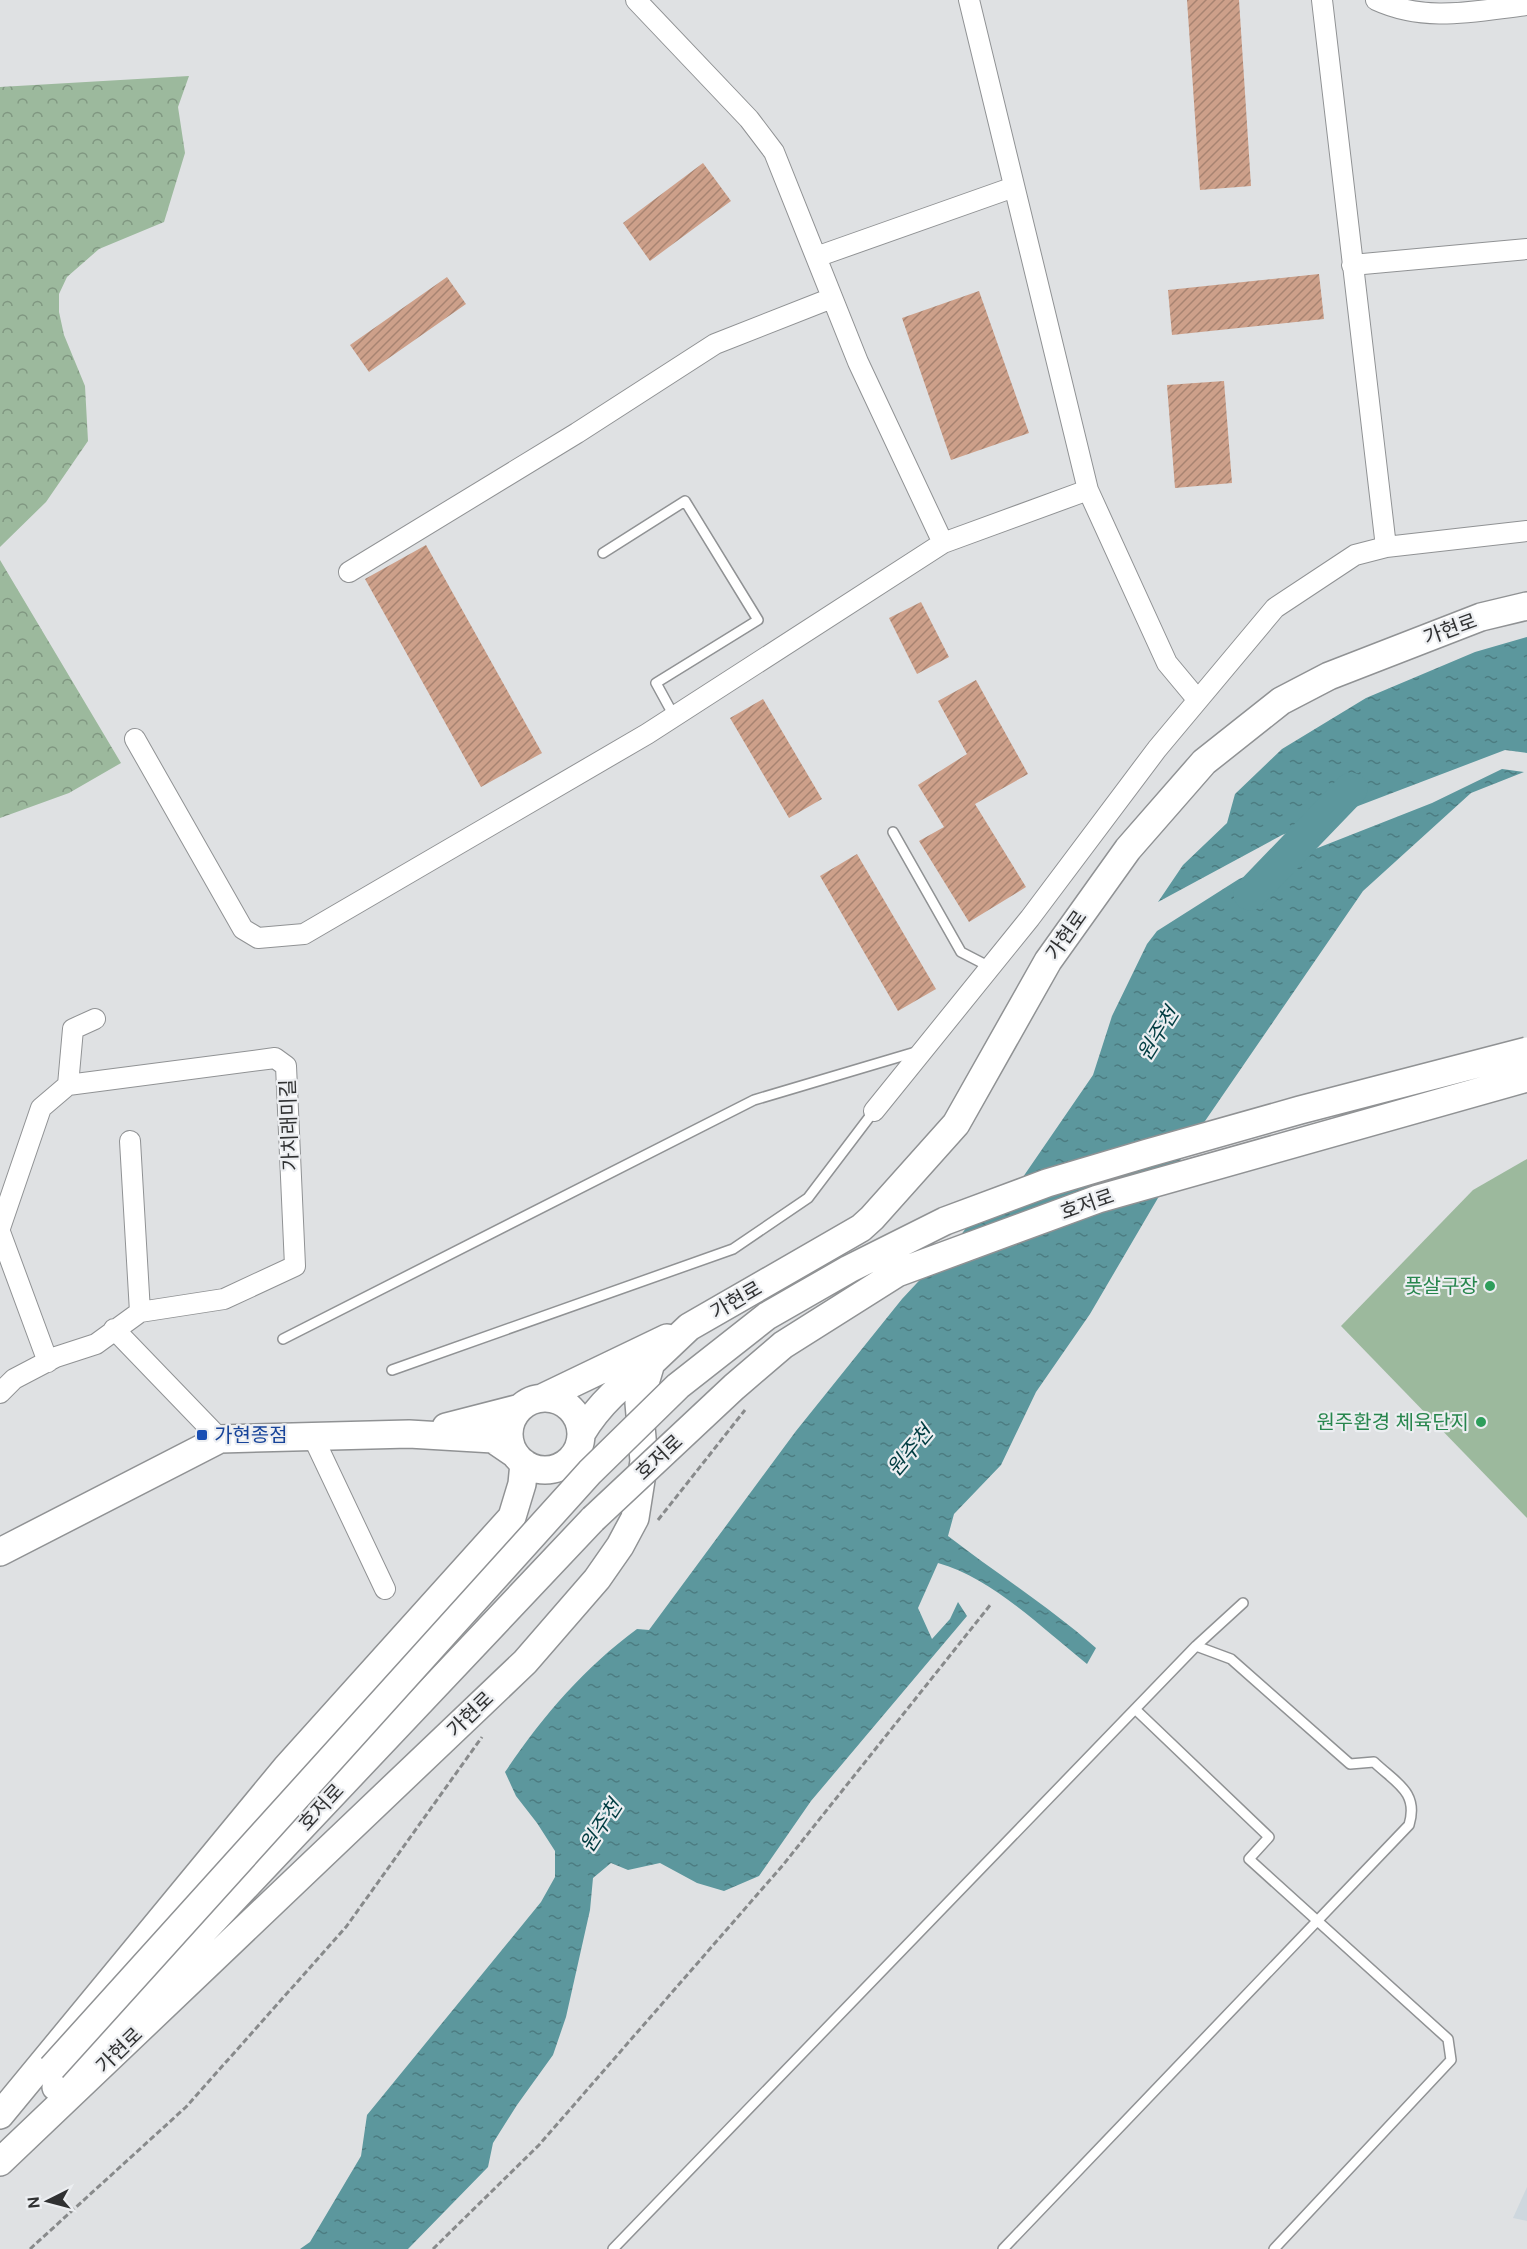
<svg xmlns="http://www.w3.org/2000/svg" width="1527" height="2249" font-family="'DM Sans','Noto Sans KR',sans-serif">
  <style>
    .built { fill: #ced7de }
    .forest { fill: url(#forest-crowns) }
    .pitch { fill: #9cb99d }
    .water { fill: url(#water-ripples) }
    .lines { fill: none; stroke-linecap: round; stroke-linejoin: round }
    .river { stroke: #5c979d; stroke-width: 33 }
    .building { fill: url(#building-hatch) }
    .lane-casing { stroke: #909294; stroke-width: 12 }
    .street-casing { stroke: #909294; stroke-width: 22 }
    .secondary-casing { stroke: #909294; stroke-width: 30 }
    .path { stroke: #888a8b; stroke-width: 3; stroke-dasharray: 6 3; stroke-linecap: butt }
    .lane { stroke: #fff; stroke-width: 9 }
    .street { stroke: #fff; stroke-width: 20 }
    .secondary { stroke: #fff; stroke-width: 27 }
    .secondary-bridge-casing { stroke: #909294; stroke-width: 30; stroke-linecap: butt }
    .secondary-bridge { stroke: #fff; stroke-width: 27 }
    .leisure-dot { fill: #2e9e5b; stroke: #eceef1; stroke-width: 2 }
    .transit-dot { fill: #1a4fb4; stroke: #eceef1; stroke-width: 2 }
    .labels { text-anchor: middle; stroke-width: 4.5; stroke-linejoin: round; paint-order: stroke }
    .street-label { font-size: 20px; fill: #303132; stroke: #eceef1 }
    .leisure-label { font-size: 20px; fill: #27864d; stroke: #eceef1; text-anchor: end }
    .transit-label { font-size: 20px; fill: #164399; stroke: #eceef1; text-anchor: start }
    .water-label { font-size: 21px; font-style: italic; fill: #013c41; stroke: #eceef1 }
  </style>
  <defs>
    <pattern id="forest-crowns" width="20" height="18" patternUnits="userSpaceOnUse" patternTransform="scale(1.5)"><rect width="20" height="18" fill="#9cb99d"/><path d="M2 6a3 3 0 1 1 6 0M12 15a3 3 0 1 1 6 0" fill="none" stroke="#809781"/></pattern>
    <pattern id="water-ripples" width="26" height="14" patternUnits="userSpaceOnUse" patternTransform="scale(1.5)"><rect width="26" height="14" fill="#5c979d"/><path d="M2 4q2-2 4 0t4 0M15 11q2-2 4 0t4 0" fill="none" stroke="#4c7c81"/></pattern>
    <pattern id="building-hatch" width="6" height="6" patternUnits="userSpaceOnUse" patternTransform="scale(1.5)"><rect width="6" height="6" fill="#cda08a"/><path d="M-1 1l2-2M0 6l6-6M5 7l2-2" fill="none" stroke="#a78371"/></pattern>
  </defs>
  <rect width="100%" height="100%" fill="#dfe1e3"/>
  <!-- built -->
  <path class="built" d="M 1527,2187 L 1527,2221 L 1513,2218 Z"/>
  <!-- forest -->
  <path class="forest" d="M 189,76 L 178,107 L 185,153 L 164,222 L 99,249 L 67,277 L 59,294 L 59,312 L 64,335 L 85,386 L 88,441 L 46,502 L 0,547 L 0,87 Z
    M 0,560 L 121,763 L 69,793 L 0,818 Z"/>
  <!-- pitch -->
  <path class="pitch" d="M 1527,1159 L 1527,1518 L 1341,1326 L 1473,1190 Z"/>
  <!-- water -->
  <path class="water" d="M 1527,637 L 1527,753 L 1505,750 L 1282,835 L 1158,902 L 1183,865 L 1227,823 L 1235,794 L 1282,749 L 1366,698 L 1475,652 Z
    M 1502,769 L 1524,772 L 1471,793 L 1363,891 L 1192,1140 L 1090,1314 L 1036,1392 L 1001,1465 L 954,1514 L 948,1536 C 997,1574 1050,1607 1096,1648 L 1087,1664 C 1044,1630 991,1577 938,1563 L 918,1608 L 932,1639 L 950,1619 L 958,1602 L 967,1616 L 811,1801 L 759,1876 L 724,1891 L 697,1883 L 660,1863 L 628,1870 L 611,1863 L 593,1878 L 590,1910 L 566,2017 L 553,2055 L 517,2105 L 493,2143 L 488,2167 L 408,2249 L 300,2249 L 310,2242 L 361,2156 L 367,2115 L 541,1902 L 555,1877 L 555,1851 L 537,1823 L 516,1796 L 505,1772 C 542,1717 584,1668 637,1629 L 649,1630 L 796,1431 L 902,1299 L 958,1239 L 974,1217 L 993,1216 L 1023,1177 L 1093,1075 L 1112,1016 L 1147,944 L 1157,931 L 1239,879 L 1432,803 Z"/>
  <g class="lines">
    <!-- river -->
    <path class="river" d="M 1250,894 L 1351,789"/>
  </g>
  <!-- building -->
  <path class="building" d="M 1187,0 L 1239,0 L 1251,186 L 1200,190 Z
    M 703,163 L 731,201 L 650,261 L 623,223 Z
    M 1319,274 L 1324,319 L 1172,335 L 1168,290 Z
    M 447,277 L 466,304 L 369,372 L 350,345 Z
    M 979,291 L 1029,433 L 951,460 L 902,318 Z
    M 1224,381 L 1232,483 L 1175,488 L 1167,385 Z
    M 426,545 L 542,753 L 481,787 L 365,579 Z
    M 921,602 L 949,657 L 917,674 L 889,618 Z
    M 976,680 L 1028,774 L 975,804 L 1026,887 L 969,922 L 919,841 L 944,827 L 918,785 L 967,754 L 938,701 Z
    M 763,699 L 822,799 L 789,818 L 730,718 Z
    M 857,854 L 936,989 L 898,1011 L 820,876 Z"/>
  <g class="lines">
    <defs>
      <path id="lane" d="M 603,553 L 685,501 L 758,620 L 656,683 L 674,716
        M 893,832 L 961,952 L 990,967
        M 283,1339 L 754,1100 L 919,1051
        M 392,1370 L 733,1249 L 808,1198 L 874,1111
        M 1196,1646 L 1243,1603
        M 1135,1709 L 1269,1837 L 1249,1859 L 1448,2039 L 1451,2060 L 1274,2249
        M 613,2249 L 1196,1646 L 1231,1659 L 1350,1764 L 1374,1762 C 1396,1783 1419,1792 1409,1825 L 1003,2249"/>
      <path id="street" d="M 636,0 L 749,119 L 774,152 L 858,362 L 943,543
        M 969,0 L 1088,490 L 1167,663 L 1197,699
        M 1322,0 L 1386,547
        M 1376,0 C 1426,23 1475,11 1527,5
        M 816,257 L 1014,187
        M 1352,265 L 1527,249
        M 349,572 L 577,433 L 715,344 L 832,298
        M 135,739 L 243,929 L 258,938 L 304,934 L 647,734 L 943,543 L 1088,490
        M 68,1085 L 73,1029 L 95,1019
        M 874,1111 L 1030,918 L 1157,749 L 1275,608 L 1355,555 L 1386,547 L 1527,531
        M 130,1141 L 140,1312
        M 0,1228 L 41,1108 L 68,1085 L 275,1058 L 286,1066 L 295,1266 L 224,1299 L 140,1312 L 96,1344 L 56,1357 L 14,1379 L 0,1393
        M 0,1232 L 48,1362
        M 114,1329 L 220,1439
        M 313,1437 L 385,1589"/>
      <path id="secondary" d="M 542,1398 L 667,1338
        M509 1434a36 36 0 1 1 72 0a36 36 0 1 1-72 0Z
        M 446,1427 L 520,1408
        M 581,1434 C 599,1404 622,1384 651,1363
        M 0,1552 L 220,1439 L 409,1434 L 493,1439 L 515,1454
        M 56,2087 L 593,1519
        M 0,2115 L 286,1768 L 512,1517 L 522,1484 L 524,1463
        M 0,2162 L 525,1662 L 597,1579 L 620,1546 L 635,1518 L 644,1461 L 639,1403 L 651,1363 L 689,1327 L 861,1228 L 872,1218 L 956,1124 L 1048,961 L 1128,849 L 1204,762 L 1281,701 L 1329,676 L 1481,617 L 1527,606"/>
    </defs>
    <!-- lane casing -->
    <use href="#lane" class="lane-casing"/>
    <!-- street casing -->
    <use href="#street" class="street-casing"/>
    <!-- secondary casing -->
    <use href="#secondary" class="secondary-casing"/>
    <!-- path -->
    <path class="path" d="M 658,1520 L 745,1410
      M 30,2249 L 186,2107 L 346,1927 L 482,1737
      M 433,2249 L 539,2145 L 783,1865 L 991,1604"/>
    <!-- lane -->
    <use href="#lane" class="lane"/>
    <!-- street -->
    <use href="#street" class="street"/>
    <!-- secondary -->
    <use href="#secondary" class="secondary"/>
    <defs>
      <path id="secondary-bridge" d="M 593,1519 L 734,1387 L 783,1345 L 897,1273 L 1098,1199 L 1527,1078
        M 52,2068 L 590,1472 L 678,1386 L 767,1316 L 849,1269 L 945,1221 L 1047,1183 L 1148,1153 L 1300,1110 L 1527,1051"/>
    </defs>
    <!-- secondary-bridge casing -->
    <use href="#secondary-bridge" class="secondary-bridge-casing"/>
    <!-- secondary-bridge -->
    <use href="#secondary-bridge" class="secondary-bridge"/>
  </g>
  <!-- markers -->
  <g class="leisure-dot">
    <circle cx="1490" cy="1286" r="6"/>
    <circle cx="1481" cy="1422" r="6"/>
  </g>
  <rect class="transit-dot" x="196" y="1429" width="12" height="12" rx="3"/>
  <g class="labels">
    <!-- street labels -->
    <g class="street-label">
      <text transform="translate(1450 629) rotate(-20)" y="7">가현로</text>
      <text transform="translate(1066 935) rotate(-55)" y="7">가현로</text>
      <text transform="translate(289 1125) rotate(-92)" y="7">가치래미길</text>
      <text transform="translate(1087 1204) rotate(-19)" y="7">호저로</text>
      <text transform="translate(736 1300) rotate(-30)" y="7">가현로</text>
      <text transform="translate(659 1457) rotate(-43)" y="7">호저로</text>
      <text transform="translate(470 1714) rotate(-44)" y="7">가현로</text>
      <text transform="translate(321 1807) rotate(-47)" y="7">호저로</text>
      <text transform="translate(119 2050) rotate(-44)" y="7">가현로</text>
    </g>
    <!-- leisure labels -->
    <g class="leisure-label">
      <text x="1478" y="1293">풋살구장</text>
      <text x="1469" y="1429">원주환경 체육단지</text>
    </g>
    <!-- transit labels -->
    <g class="transit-label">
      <text x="214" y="1442">가현종점</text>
    </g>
    <!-- water labels -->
    <g class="water-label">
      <text transform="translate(1158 1034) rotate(-58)" y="7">원주천</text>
      <text transform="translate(910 1451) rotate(-50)" y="7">원주천</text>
      <text transform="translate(601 1826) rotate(-57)" y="7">원주천</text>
    </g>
  </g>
  <!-- north arrow -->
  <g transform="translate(48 2201) rotate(264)" stroke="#eceef1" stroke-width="4.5" paint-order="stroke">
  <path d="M0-4.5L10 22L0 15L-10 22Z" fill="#303132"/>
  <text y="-9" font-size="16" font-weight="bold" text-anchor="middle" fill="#303132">N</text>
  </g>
</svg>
